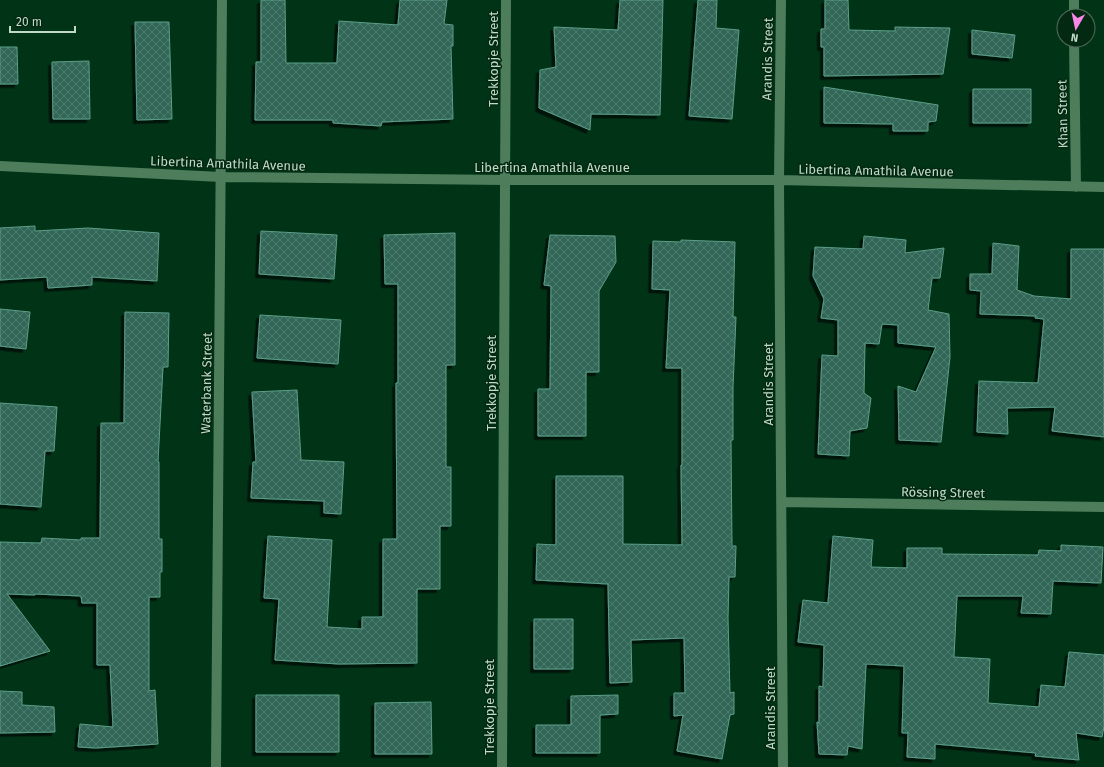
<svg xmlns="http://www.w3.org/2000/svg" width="1104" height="767" font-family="'Fira Sans',sans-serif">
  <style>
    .building { fill: url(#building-cross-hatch); stroke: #5d9e8a; filter: url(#shadow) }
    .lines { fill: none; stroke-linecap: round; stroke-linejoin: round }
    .minor { stroke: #4e7d5b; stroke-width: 10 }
    .labels { text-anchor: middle; stroke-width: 3; stroke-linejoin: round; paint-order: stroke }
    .street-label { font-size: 13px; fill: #c1dac7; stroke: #042912 }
  </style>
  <defs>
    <pattern id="building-cross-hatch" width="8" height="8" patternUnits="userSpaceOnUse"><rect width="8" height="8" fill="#306657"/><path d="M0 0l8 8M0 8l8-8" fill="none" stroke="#4c7b6e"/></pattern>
    <filter id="shadow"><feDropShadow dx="-3.5" dy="3.5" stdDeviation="0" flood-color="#0009"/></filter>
  </defs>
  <rect width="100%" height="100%" fill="#013417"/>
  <!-- building -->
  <path class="building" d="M 261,0 L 285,0 L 286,63 L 337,63 L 339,21 L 398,25 L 400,0 L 447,0 L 444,24 L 453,25 L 453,46 L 451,46 L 453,119 L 382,122 L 381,126 L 333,123 L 333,120 L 255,120 L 256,62 L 261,62 Z
    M 620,0 L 663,0 L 660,115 L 591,114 L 590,130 L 539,108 L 540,70 L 556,67 L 554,27 L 618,30 Z
    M 698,0 L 717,0 L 716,28 L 739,30 L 732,119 L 689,116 Z
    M 825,0 L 848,0 L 849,30 L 895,31 L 895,27 L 950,28 L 943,74 L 824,76 L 824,47 L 821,47 L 821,29 L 825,29 Z
    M 135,22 L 169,22 L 172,119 L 137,120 Z
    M 972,30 L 1015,35 L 1012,58 L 972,54 Z
    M 0,47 L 17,47 L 18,84 L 0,84 Z
    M 89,61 L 90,119 L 53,119 L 52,62 Z
    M 824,87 L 938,105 L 936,121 L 928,122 L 928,131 L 893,131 L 893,124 L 824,123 Z
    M 973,89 L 1031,89 L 1031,123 L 973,123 Z
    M 35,226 L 35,231 L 88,228 L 159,233 L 157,281 L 92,277 L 92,285 L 48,288 L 47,277 L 0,280 L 0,228 Z
    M 261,231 L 337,235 L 334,279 L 259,274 Z
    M 455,233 L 455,365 L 446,365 L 446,467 L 451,467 L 451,526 L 440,526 L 440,589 L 417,589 L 417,663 L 339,664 L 275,660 L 279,599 L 264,598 L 268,536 L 332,540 L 327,627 L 362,629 L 362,617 L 383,617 L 383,539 L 397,539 L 396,383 L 398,383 L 398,284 L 385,284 L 384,235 Z
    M 550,235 L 615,236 L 616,262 L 599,291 L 599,372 L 586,372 L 586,436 L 538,436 L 538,389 L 550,389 L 551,286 L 544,285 Z
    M 864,236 L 906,240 L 905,253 L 944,248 L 940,278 L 932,278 L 928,310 L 949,314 L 950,357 L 941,442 L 899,440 L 898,386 L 916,392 L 936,347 L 898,343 L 898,325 L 882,324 L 879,344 L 865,343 L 864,393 L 871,398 L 867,428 L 850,431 L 849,456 L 818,454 L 822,355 L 838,356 L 838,320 L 821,318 L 824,299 L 813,276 L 815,247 L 863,249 Z
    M 681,240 L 735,242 L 733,317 L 736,317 L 733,387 L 733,440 L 731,440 L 732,546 L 736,546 L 735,577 L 729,577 L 728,618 L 730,693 L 734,692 L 734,714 L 730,715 L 722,759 L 677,751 L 683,715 L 674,716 L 674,693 L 685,693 L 684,638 L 631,640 L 632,682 L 610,683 L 608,584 L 536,580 L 537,544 L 556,545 L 556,476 L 623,476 L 623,544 L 682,545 L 681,465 L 682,465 L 682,368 L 666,368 L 670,290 L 652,289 L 653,241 L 681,242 Z
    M 993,243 L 1019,246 L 1017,290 L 1034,296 L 1071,299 L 1071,249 L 1104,249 L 1104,437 L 1052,431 L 1055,407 L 1007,408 L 1008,434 L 977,432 L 979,381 L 1038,383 L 1044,319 L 1035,318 L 1036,316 L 980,314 L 981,291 L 970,290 L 970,274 L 992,274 Z
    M 0,309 L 30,312 L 26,349 L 0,346 Z
    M 125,312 L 169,313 L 168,367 L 163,367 L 158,462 L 159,462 L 159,539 L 162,539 L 162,572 L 160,572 L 160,597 L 149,597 L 149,691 L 155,690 L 158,744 L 96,748 L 78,747 L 80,724 L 113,727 L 110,665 L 97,665 L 97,603 L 82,603 L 81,596 L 35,594 L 35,595 L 7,594 L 50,651 L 0,666 L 0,542 L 41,543 L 42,538 L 81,540 L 81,538 L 100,538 L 101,423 L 124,423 Z
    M 260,315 L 341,320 L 338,364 L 257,358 Z
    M 297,390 L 301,460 L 344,462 L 341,514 L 324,513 L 324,501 L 251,498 L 253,462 L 256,462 L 252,392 Z
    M 0,403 L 57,407 L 54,451 L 45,451 L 41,507 L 0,504 Z
    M 833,536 L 873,540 L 871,567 L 907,568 L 907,548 L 942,548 L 942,554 L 1038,555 L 1039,550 L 1061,551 L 1061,545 L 1103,547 L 1101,583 L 1053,581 L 1051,614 L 1021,613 L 1023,596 L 957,596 L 954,657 L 990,659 L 988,703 L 1039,707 L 1041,685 L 1065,687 L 1069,652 L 1104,655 L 1104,727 L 1102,737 L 1076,733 L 1079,760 L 1035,756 L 1036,753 L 935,744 L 935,759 L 907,757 L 908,733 L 902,733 L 904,666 L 866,664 L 862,749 L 848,746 L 847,755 L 819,754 L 817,722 L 819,723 L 819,686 L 823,687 L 824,645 L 798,642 L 803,600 L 828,603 Z
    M 534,619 L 573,619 L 573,669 L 534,669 Z
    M 0,691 L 22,692 L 22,705 L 54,707 L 55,732 L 0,733 Z
    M 256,695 L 339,695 L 339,752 L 256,752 Z
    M 618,695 L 618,714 L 600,715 L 600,753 L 536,753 L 536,725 L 571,725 L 571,696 Z
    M 431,702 L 432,754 L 375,754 L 375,703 Z"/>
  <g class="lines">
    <!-- minor -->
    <path class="minor" d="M 781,0 L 779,180 L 783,767
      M 1074,0 L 1074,16
      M 1074,40 L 1076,187
      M 0,166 L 221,177 L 505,180 L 779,180 L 1104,187
      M 782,502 L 1104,507
      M 216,767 L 222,0
      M 502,767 L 506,0"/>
  </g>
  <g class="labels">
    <!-- street labels -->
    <g class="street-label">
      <text transform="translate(493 59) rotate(-90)" y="5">Trekkopje Street</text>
      <text transform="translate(767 59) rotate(-89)" y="5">Arandis Street</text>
      <text transform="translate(1062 114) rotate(-91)" y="5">Khan Street</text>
      <text transform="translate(228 163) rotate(2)" y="5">Libertina Amathila Avenue</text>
      <text x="552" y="172">Libertina Amathila Avenue</text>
      <text transform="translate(876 170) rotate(1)" y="5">Libertina Amathila Avenue</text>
      <text transform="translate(206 383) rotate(-89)" y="5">Waterbank Street</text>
      <text transform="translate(491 383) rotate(-90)" y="5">Trekkopje Street</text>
      <text transform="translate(768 384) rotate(-90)" y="5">Arandis Street</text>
      <text transform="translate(943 492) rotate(1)" y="5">Rössing Street</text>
      <text transform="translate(489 707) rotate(-90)" y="5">Trekkopje Street</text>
      <text transform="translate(770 708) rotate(-90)" y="5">Arandis Street</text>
    </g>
  </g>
  <!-- north arrow -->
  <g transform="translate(1076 28) rotate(189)"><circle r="19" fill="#042912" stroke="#50705a"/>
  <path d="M0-3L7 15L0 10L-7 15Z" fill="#f987e9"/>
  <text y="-6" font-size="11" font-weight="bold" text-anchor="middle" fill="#c1dac7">N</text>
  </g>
  <!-- scale -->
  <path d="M10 26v6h65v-6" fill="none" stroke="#c1dac7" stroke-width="2"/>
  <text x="16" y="26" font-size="12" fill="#c1dac7" stroke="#042912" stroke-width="3" paint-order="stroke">20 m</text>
</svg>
